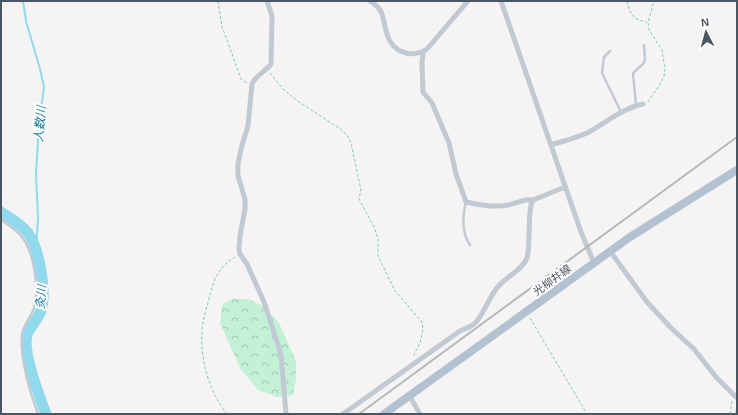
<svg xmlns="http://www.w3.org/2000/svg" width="738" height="415" font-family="Arial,'Noto Sans JP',sans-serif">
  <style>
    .forest { fill: url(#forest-crowns) }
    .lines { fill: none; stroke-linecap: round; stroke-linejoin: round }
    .stream { stroke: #90daee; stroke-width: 2 }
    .river { stroke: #90daee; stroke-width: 11 }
    .path { stroke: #7ad0a6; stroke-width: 1; stroke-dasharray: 3 2; stroke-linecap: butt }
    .lane { stroke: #c1cad2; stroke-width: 2.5 }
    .street { stroke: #c1cad2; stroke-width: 5 }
    .primary { stroke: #b3c2d1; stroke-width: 8 }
    .rail { stroke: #b5b8bd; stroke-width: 2 }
    .labels { text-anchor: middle; stroke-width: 4; stroke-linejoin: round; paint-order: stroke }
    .street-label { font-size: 11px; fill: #4a5661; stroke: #fff }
    .water-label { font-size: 12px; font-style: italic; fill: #0c7c9b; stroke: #fff }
  </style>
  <defs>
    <pattern id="forest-crowns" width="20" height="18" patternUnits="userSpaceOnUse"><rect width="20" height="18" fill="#c3f1d5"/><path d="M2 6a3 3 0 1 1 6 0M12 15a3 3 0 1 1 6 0" fill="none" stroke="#a0c6b0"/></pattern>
  </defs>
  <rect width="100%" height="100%" fill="#f5f3f3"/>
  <!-- forest -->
  <path class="forest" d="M 231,299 L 249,299 L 263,306 L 279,323 L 296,361 L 296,380 L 293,395 L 277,397 L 258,390 L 240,368 L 220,323 L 222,305 Z"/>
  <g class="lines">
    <!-- stream -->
    <path class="stream" d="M 23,1 L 26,21 L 40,69 L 44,87 L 39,124 L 36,174 L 38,217 L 36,250
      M 736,414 L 737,408"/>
    <!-- river -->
    <path class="river" d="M 1,212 C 10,218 21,224 28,233 C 39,248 48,295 40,313 C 37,320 30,327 27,334 C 22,352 39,396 46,414"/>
    <!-- path -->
    <path class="path" d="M 218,1 L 222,27 L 227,40 L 241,79 L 247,83
      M 627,1 C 630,14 633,20 647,22
      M 270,73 L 283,89 L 299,102 L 339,128 L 347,135 L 351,143 L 361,190 L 359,199 L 374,227 L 378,239 L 378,256 L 395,291 L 422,322 L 423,330 L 420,343 L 413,357
      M 648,102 L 659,86 L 664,76 L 665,69 L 662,50 L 649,30 L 648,23 L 654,1
      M 530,318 L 587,414
      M 227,414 C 210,393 200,361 202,333 C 202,323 205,313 208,303 C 213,282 216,269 235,257
      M 730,414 L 732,401"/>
    <!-- lane -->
    <path class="lane" d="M 610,51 L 604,57 L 602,73 L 621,112
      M 636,105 L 633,73 L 643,64 L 645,60 L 644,45
      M 466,202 C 462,216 462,234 470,245
      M 1,220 C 9,225 17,230 22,237 C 35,254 39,289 34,308 C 31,318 22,326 22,336 C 20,358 30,393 38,414"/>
    <!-- street -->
    <path class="street" d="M 267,1 L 272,16 L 271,64 C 265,72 256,75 252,84 L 248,126 L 242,145 L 238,164 L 238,176 L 245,199 L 245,209 L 240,236 L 239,249 L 240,254 L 247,264 L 264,302 L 278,345 L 281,355 L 286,414
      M 370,1 C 375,4 380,8 382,14 C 385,23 385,33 390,41 C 398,55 415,57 427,49 L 468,1
      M 501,1 L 581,232 L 594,263
      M 423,52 L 422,63 L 423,92 L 432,103 L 449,143 L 456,174 L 466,202 C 479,205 494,208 508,205 C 516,204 524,198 533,200
      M 551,145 C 563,141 577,138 589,132 C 607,122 623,108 643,104
      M 610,251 L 647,302 L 671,328 L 694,349 L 716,377 L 737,398
      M 409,395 L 420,414
      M 343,414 L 460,331 C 465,329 470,327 474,324 C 482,318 489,297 497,288 C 505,277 522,271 527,258 C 531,244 527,209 533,200 L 565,187"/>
    <!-- primary -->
    <path class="primary" d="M 384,414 L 630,237 L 737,170"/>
    <!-- rail -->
    <path class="rail" d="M 359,414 L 737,137"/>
  </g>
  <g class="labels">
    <!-- street labels -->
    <g class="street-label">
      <text transform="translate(552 280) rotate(-36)" y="4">光柳井線</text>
    </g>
    <!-- water labels -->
    <g class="water-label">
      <text transform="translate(40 124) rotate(-85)" y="4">人数川</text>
      <text transform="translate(41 297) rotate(-85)" y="4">灸川</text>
    </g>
  </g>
  <!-- border -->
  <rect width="738" height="415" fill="none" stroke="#4a5661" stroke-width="4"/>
  <!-- north arrow -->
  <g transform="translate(706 32) rotate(354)" stroke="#ffffff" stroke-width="3" paint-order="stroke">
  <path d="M0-3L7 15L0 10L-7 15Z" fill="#4a5661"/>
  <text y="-6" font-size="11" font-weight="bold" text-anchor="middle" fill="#4a5661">N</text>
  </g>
</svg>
